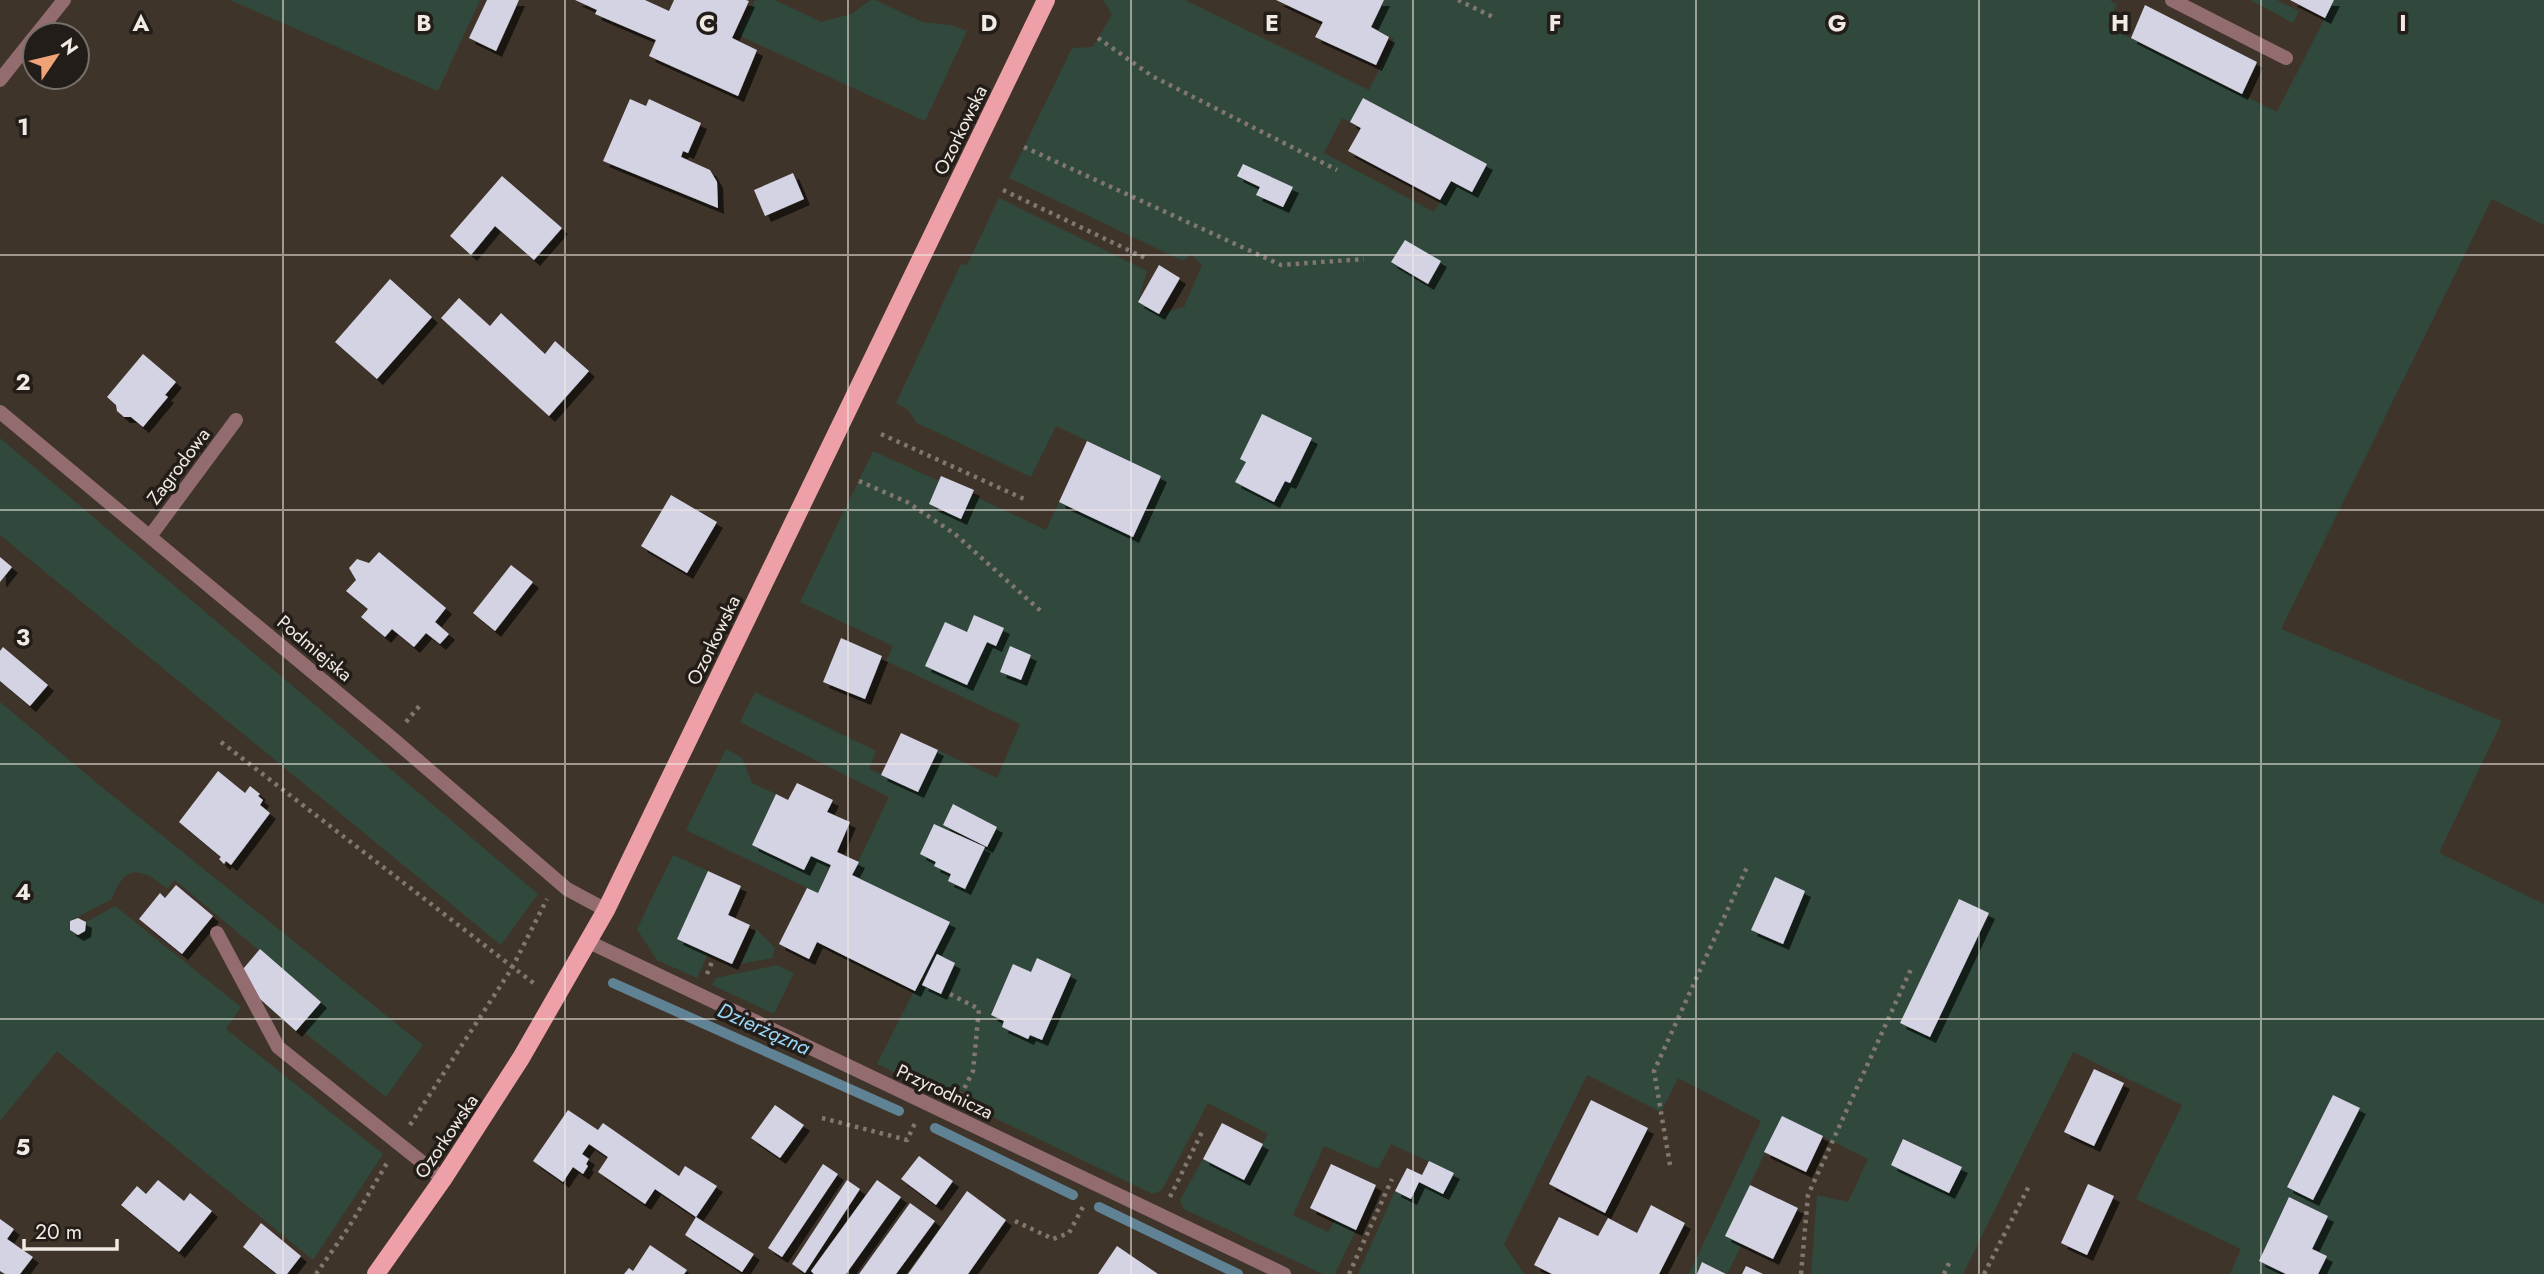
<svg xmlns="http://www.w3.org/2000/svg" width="2544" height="1274" font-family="Jost,sans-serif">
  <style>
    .green { fill: #30493c; fill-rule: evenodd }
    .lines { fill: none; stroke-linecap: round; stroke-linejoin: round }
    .stream { stroke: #608295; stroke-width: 10 }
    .building { fill: #d4d3e4; filter: url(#shadow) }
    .path { stroke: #81776e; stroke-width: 4.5; stroke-dasharray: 3.5 5; stroke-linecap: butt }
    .lane { stroke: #936c6f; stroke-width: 14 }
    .street { stroke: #936c6f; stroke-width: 14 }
    .primary { stroke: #eda0a7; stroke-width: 18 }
    .grid { fill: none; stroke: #f1e9e3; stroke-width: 2; stroke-opacity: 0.55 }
    .labels { text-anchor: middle; stroke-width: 7; stroke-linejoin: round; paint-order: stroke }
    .street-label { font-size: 19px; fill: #f1e9e3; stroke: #221d18 }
    .water-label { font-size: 21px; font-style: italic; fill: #99d6f9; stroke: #221d18 }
    .grid-label { font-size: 23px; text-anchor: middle; font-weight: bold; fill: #f1e9e3; stroke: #221d18; stroke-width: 7; stroke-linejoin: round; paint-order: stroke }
  </style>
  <defs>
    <filter id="shadow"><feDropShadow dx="6" dy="6" stdDeviation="0" flood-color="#0009"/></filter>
  </defs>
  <rect width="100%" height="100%" fill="#3f342a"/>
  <!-- green -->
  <path class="green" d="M 230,0 L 480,0 L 438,91 Z
    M 755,0 L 775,0 L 821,22 L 851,14 L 871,0 L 875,0 L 922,22 L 951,25 L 967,31 L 925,121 L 738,35 Z
    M 1103,0 L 1185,0 L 1369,90 L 1394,39 L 1371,27 L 1384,0 L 2110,0 L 2117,5 L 2107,26 L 2277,112 L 2334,0 L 2544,0 L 2544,225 L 2492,199 L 2281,629 L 2502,721 L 2439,853 L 2544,904 L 2544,1274 L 2318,1274 L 2326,1256 L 2312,1249 L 2328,1216 L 2290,1197 L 2259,1260 L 2286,1274 L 2230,1274 L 2241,1249 L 2136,1199 L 2182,1105 L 2073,1052 L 1963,1274 L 1811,1274 L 1817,1195 L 1848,1202 L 1868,1159 L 1782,1116 L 1726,1236 L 1742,1244 L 1727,1274 L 1703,1262 L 1697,1274 L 1689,1274 L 1761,1121 L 1678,1078 L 1661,1112 L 1587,1075 L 1504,1244 L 1524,1274 L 1358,1274 L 1395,1191 L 1411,1199 L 1419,1182 L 1443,1194 L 1453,1173 L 1391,1144 L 1378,1169 L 1324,1146 L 1293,1215 L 1328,1232 L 1335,1220 L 1356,1230 L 1335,1274 L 1323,1274 L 1184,1209 L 1180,1200 L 1203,1159 L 1244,1180 L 1268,1134 L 1208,1103 L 1162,1190 L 1153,1194 L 980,1111 L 973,1097 L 954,1086 L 938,1093 L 877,1064 L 949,922 L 852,875 L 889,797 L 740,722 L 755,692 L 876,751 L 869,769 L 917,792 L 938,750 L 997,778 L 1020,724 L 886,661 L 893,646 L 800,602 L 873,451 L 939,481 L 929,504 L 961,519 L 972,495 L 1046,530 L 1059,502 L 1133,536 L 1161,476 L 1056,426 L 1031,477 L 917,423 L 908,410 L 896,403 L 961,264 L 967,265 L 999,198 L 1147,271 L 1138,302 L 1159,314 L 1184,307 L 1202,265 L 1191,254 L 1183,261 L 1009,178 L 1072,48 L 1093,47 L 1112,14 ZM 1363,98 L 1486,164 L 1472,192 L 1451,181 L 1434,212 L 1324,153 L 1342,118 L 1350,122 ZM 975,615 L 1003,629 L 996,646 L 967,632 ZM 1010,647 L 1031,655 L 1020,680 L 1000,671 ZM 953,805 L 997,827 L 987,847 L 943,825 ZM 1775,877 L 1783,943 L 1751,929 ZM 1959,900 L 1988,914 L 1930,1037 L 1901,1022 ZM 937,955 L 955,964 L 940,994 L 922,985 ZM 1037,958 L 1071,974 L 1042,1040 L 1030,1035 L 1028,1039 L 1002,1027 L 1004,1021 L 991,1015 L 1013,964 L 1031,972 ZM 2333,1095 L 2360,1109 L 2313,1200 L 2287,1186 ZM 1903,1139 L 1961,1167 L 1948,1193 L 1891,1164 Z
    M 2250,0 L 2277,0 L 2299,11 L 2293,23 Z
    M 0,438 L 538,894 L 501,945 L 0,535 Z
    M 0,702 L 103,788 L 423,1045 L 386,1097 L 305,1033 L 305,1021 L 321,1002 L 175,880 L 167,889 C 142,867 124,864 112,899 L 70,921 L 70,930 L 78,935 L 85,931 L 86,922 L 115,906 L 241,1007 L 226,1029 L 383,1154 L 313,1260 L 57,1051 L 0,1121 Z
    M 726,749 L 742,758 L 752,783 L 776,794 L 752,845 L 804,870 L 811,856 L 830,865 L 818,893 L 686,830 Z
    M 673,855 L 708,871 L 677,939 L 708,954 L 697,978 L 657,960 L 637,929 Z
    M 756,929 L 775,948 L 772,958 L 741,964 Z
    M 777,965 L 794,973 L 774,1014 L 712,985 L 716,978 Z"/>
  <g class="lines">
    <!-- stream -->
    <path class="stream" d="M 613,983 L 899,1111
      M 935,1128 L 1073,1195
      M 1099,1207 L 1238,1274"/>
  </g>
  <!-- building -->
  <path class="building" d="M 487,0 L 519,0 L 496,51 L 469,38 Z
    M 575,0 L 645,0 L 669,11 L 674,0 L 746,0 L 749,1 L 732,38 L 757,50 L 738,96 L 649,56 L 656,40 L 595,14 L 597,10 Z
    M 1276,0 L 1384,0 L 1371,27 L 1389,37 L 1376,65 L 1315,37 L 1323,22 Z
    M 2290,0 L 2334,0 L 2325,18 Z
    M 2145,5 L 2257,62 L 2242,94 L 2131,38 Z
    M 1363,98 L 1487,164 L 1472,192 L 1451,181 L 1440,200 L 1348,151 L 1361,128 L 1350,122 Z
    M 630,99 L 646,106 L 649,99 L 701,123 L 688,153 L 683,151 L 681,157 L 710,170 L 717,182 L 718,208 L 603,161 Z
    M 1243,164 L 1293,187 L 1283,207 L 1256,195 L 1260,187 L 1237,176 Z
    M 793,173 L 804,199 L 765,216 L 754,190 Z
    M 502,176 L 562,228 L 534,260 L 495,226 L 471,255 L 450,236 Z
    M 1405,240 L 1441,261 L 1428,284 L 1391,262 Z
    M 1159,265 L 1180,278 L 1159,314 L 1138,302 Z
    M 390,279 L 432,317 L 377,379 L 335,342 Z
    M 459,298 L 490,326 L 501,313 L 545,354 L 555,341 L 589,371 L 549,416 L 441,318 Z
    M 143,354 L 176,382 L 165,395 L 168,397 L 143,427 L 131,417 L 124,417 L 117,411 L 116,405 L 107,397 Z
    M 1262,414 L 1312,438 L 1290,483 L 1285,481 L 1274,502 L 1235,482 L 1246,462 L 1240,459 Z
    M 1087,441 L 1161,476 L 1133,537 L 1059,502 Z
    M 941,476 L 974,490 L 961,519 L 929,504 Z
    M 671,495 L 717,522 L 687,573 L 641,546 Z
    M 379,552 L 446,608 L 435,622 L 449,634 L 440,644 L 426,633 L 414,647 L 392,629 L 385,637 L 361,617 L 368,609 L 346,591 L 356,580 L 349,568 L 357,559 L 369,563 Z
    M 0,557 L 12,567 L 0,582 Z
    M 511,565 L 533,582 L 495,631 L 473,613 Z
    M 974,615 L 1004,628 L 996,646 L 987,642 L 967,685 L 925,666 L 945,622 L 967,632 Z
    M 841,638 L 882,656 L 865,699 L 823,682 Z
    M 1010,646 L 1031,655 L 1021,680 L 1000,672 Z
    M 3,647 L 48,685 L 30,706 L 0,681 L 0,651 Z
    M 901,733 L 938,750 L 918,792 L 881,775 Z
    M 218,771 L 245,793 L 250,786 L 260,794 L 258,796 L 263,800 L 260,805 L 270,813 L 231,865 L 226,861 L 224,864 L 219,859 L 221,857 L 179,822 Z
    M 797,783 L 833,800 L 827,812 L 850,822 L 837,852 L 859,862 L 852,875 L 950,922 L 915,991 L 817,942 L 809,959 L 779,944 L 807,888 L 818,893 L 831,865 L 811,856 L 804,870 L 752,845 L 776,794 L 788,800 Z
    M 953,804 L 997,827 L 987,847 L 943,825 Z
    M 934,824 L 985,847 L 965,889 L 948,881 L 951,874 L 934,866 L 936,862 L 920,854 Z
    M 708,871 L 741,886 L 728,915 L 750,925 L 732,964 L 677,939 Z
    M 1775,877 L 1805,891 L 1783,944 L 1751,930 Z
    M 176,885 L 213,916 L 182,954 L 139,919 L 160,893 L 165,898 Z
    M 1959,899 L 1989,913 L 1930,1037 L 1900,1023 Z
    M 78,918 L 86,922 L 85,931 L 78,935 L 70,930 L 70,921 Z
    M 260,949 L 321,1002 L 296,1031 L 260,999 L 243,969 Z
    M 937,954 L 955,963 L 941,994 L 922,985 Z
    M 1037,958 L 1071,974 L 1042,1040 L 1030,1035 L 1028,1039 L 1002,1027 L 1004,1021 L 991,1015 L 1013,964 L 1031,972 Z
    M 2094,1069 L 2124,1083 L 2094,1146 L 2064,1132 Z
    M 2333,1095 L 2360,1108 L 2313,1200 L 2287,1187 Z
    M 1591,1100 L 1648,1128 L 1605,1213 L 1549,1184 Z
    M 775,1105 L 804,1125 L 780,1158 L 751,1138 Z
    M 568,1110 L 598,1130 L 603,1123 L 679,1176 L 685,1166 L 717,1186 L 696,1217 L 655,1189 L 645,1204 L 598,1172 L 608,1157 L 589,1144 L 582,1154 L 589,1159 L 586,1164 L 588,1166 L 583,1174 L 573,1167 L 563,1182 L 533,1161 Z
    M 1782,1116 L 1823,1136 L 1806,1172 L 1764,1152 Z
    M 1222,1123 L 1263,1144 L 1244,1180 L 1203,1159 Z
    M 1903,1139 L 1962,1167 L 1949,1193 L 1891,1165 Z
    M 919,1156 L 953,1181 L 936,1205 L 901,1179 Z
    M 1429,1161 L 1454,1173 L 1443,1194 L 1419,1182 L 1411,1199 L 1395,1191 L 1407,1168 L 1422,1175 Z
    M 823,1164 L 838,1174 L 782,1257 L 768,1248 Z
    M 1331,1164 L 1376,1185 L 1356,1230 L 1310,1208 Z
    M 158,1180 L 184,1201 L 190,1193 L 212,1211 L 179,1252 L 121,1205 L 137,1186 L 146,1194 Z
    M 847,1180 L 860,1189 L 805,1273 L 792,1264 Z
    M 877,1180 L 901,1197 L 846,1274 L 814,1274 L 811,1271 Z
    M 2088,1184 L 2114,1196 L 2087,1255 L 2061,1243 Z
    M 1750,1185 L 1798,1208 L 1773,1259 L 1725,1236 Z
    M 967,1191 L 1006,1220 L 968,1274 L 908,1274 Z
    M 2289,1197 L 2328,1216 L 2312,1249 L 2327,1256 L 2318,1274 L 2286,1274 L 2259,1261 Z
    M 910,1203 L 935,1221 L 896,1274 L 859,1274 Z
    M 1651,1205 L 1685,1223 L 1659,1274 L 1552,1274 L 1534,1265 L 1559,1217 L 1598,1236 L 1608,1218 L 1637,1233 Z
    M 696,1217 L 754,1254 L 742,1272 L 685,1235 Z
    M 0,1219 L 14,1229 L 7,1239 L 33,1257 L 20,1274 L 5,1274 L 0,1271 Z
    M 261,1223 L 301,1256 L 287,1274 L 277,1274 L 243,1247 Z
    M 650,1245 L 687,1270 L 684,1274 L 624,1274 L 629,1268 L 633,1271 Z
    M 1117,1246 L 1158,1274 L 1098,1274 Z
    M 1702,1262 L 1726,1274 L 1697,1274 Z
    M 1746,1266 L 1763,1274 L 1742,1274 Z"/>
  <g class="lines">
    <!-- path -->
    <path class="path" d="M 1458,0 L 1493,17
      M 1098,38 L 1152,76 L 1337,170
      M 1024,147 L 1281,265 L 1364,259
      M 1003,190 L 1145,258
      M 881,434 L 1024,499
      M 859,481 L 907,502 L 955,534 L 1043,613
      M 406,722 L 421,704
      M 221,742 L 536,985
      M 707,974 L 712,962
      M 950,994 L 979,1009 L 973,1071 L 961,1095
      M 822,1118 L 907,1140 L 916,1121
      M 410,1125 L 512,968 L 547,899
      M 1670,1165 L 1654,1071 L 1748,865
      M 1170,1197 L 1202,1132
      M 1015,1221 L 1053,1239 L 1069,1233 L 1085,1203
      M 316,1274 L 349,1227 L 387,1163
      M 1349,1274 L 1392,1179
      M 1801,1274 L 1808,1195 L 1911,969
      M 1944,1274 L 1951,1259
      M 1984,1274 L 2029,1186"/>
    <!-- lane -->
    <path class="lane" d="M 2172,0 L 2286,58
      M 36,35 L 64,0
      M 0,80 L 35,36
      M 217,933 L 278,1047 L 443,1179"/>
    <!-- street -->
    <path class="street" d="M 0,412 L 393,739 L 567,889 L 606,910
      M 151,535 L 236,420
      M 589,942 L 1284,1274"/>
    <!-- primary -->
    <path class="primary" d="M 376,1274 L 443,1179 L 521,1058 L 606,910 L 1046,0"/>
  </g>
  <!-- grid -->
  <path class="grid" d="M 283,0 L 283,1274M 565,0 L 565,1274M 848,0 L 848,1274M 1131,0 L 1131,1274M 1413,0 L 1413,1274M 1696,0 L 1696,1274M 1979,0 L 1979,1274M 2261,0 L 2261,1274M 0,255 L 2544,255M 0,510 L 2544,510M 0,764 L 2544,764M 0,1019 L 2544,1019"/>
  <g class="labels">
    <!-- street labels -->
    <g class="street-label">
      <text transform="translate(960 130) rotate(-64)" y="7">Ozorkowska</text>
      <text transform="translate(178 466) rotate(-53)" y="7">Zagrodowa</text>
      <text transform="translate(713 640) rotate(-64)" y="7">Ozorkowska</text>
      <text transform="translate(315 648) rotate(40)" y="7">Podmiejska</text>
      <text transform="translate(945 1091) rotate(25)" y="7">Przyrodnicza</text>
      <text transform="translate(446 1136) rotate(-56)" y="7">Ozorkowska</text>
    </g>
    <!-- water labels -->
    <g class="water-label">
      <text transform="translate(764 1029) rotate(24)" y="7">Dzierżązna</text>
    </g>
  </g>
  <g class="grid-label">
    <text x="141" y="31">A</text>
    <text x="424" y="31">B</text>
    <text x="707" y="31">C</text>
    <text x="989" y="31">D</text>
    <text x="1272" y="31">E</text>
    <text x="1555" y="31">F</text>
    <text x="1837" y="31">G</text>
    <text x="2120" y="31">H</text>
    <text x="2403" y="31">I</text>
    <text x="23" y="135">1</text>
    <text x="23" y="390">2</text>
    <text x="23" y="645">3</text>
    <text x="23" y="900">4</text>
    <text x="23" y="1155">5</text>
  </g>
  <!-- north arrow -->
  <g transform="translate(56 56) rotate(55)"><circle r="33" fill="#221d18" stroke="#756f69" stroke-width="2"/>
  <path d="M0-5L12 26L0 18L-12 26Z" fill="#efa377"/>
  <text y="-10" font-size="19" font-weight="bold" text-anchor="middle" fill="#f1e9e3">N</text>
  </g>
  <!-- scale -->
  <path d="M24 1239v10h93v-10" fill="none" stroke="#f1e9e3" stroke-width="3.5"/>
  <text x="35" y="1239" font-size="21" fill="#f1e9e3" stroke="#221d18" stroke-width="5" paint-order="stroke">20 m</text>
</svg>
